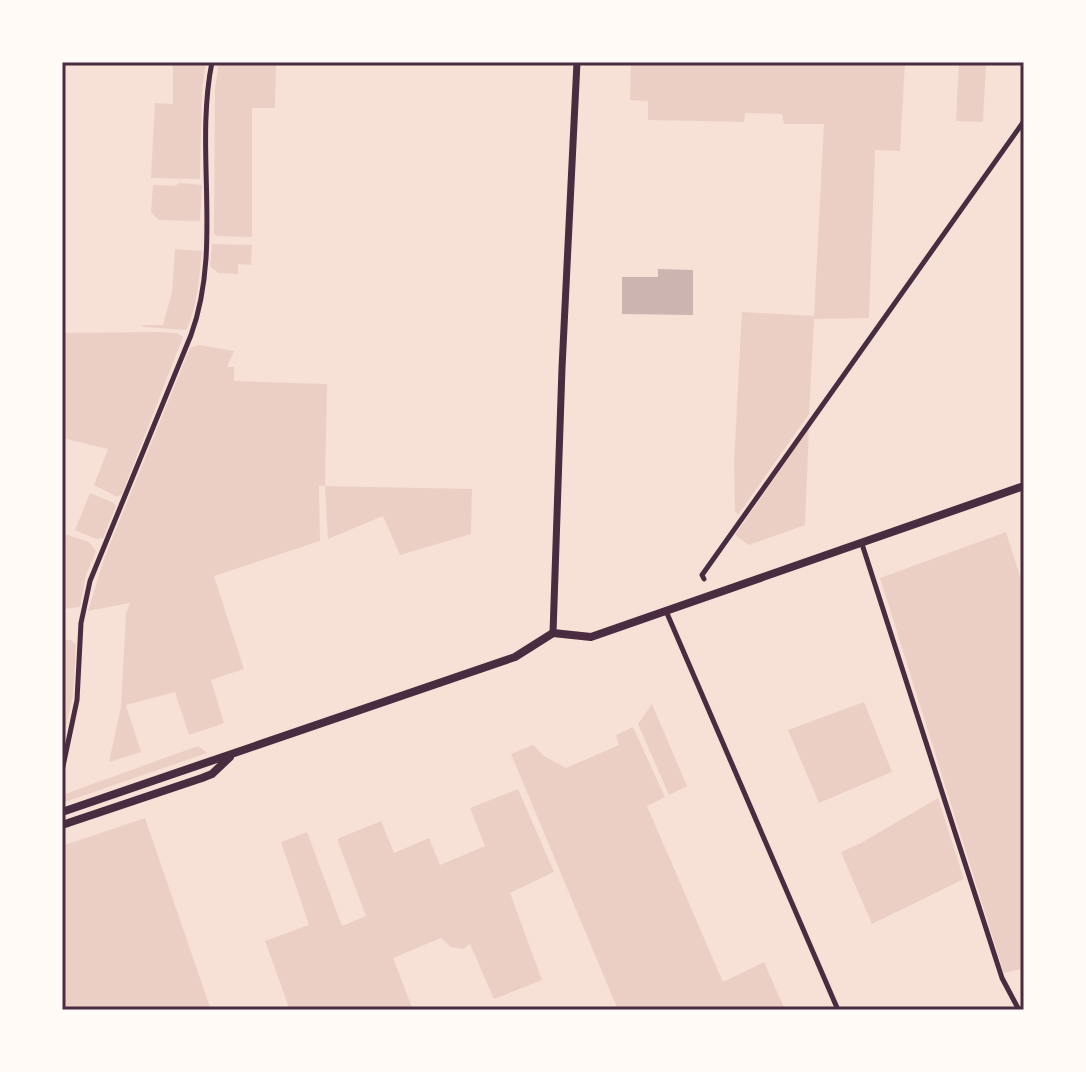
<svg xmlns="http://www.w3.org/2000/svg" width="1086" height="1072" font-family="'Sofia Sans Condensed',sans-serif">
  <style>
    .green { fill: #ebcfc5 }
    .building { fill: #ccb4b1 }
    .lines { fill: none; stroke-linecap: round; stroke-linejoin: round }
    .minor { stroke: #4a2c40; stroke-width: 5 }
    .secondary { stroke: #4a2c40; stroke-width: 7 }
    .primary { stroke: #4a2c40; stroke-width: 8 }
    .neatline { fill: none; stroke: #4a2c40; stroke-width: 3 }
  </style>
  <rect width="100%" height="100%" fill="#f7e1d7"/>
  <!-- green -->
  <path class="green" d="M 173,62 L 206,62 L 202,89 L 200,179 L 151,178 L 155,103 L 173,104 Z
    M 219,62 L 276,62 L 275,108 L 252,108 L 252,237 L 217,236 L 214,234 L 215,88 Z
    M 631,62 L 905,62 L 900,151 L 875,150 L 869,318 L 814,319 L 809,414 L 738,515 L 735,511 L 734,462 L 742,312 L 814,316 L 824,124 L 784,124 L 782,114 L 745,113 L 744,122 L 648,120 L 648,101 L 630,100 Z
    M 959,62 L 986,62 L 983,122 L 956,121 Z
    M 180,183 L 202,185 L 200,221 L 159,220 L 151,212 L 153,185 L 174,186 Z
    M 212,244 L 252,245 L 251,265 L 238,264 L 238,274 L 218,273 L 210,266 Z
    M 175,249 L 202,251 C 199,277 198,306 186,330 L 143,327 L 142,325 L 163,325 L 172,292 Z
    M 156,332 L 177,333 L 183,337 L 122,494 L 117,497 L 94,485 L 108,449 L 62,438 L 62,333 Z
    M 200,345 L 234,351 L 227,367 L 234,367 L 234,381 L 327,384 L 325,486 L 472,489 L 471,534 L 400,555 L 383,516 L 328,539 L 325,486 L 319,486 L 320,541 L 214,576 L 244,669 L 211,680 L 224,723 L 189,735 L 175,692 L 126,705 L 141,752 L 109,762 L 121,707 L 126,613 L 130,603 L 88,611 L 104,559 L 190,348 Z
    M 809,428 L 805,525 L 749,545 L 735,535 Z
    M 90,493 L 114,503 L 116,506 L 103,538 L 96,539 L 75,530 Z
    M 1006,532 L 1024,589 L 1024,968 L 1004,973 L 880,578 Z
    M 62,533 L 89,542 L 96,551 L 86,575 L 80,607 L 62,609 Z
    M 62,640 L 71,640 L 76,645 L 73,696 L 62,746 Z
    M 864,702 L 892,772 L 819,803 L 788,730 Z
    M 652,704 L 687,786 L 669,795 L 638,724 Z
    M 633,727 L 665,797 L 647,806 L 723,982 L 764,962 L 785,1010 L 618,1010 L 511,754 L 533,745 L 544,756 L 566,768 L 619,745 L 616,735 Z
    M 198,746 L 207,753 L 62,803 L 62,795 Z
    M 518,789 L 554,872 L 510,893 L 542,980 L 494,999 L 470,944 L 463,949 L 451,947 L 441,938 L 393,958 L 413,1010 L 290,1010 L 265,941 L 309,925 L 281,842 L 307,832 L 342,926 L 366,916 L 337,839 L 381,821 L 394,853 L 429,838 L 440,865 L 485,846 L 470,808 Z
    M 938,798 L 964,879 L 872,924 L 841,852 L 861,843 Z
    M 145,818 L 211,1010 L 62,1010 L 62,846 Z"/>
  <!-- building -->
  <path class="building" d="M 658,269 L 693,270 L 693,315 L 622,314 L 622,277 L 658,277 Z"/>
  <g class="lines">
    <!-- minor -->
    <path class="minor" d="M 862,544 L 1002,978 L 1019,1010
      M 704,579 L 702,575 L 1024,121
      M 666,611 L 838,1010
      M 62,771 L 77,700 L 81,623 L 90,581 L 191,335 C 223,247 194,152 212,62"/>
    <!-- secondary -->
    <path class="secondary" d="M 553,633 L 562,368 L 577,62"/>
    <!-- primary -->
    <path class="primary" d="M 62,812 L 515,657 L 553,633 L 591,637 L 1024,486
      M 62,825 L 202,778 L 212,774 L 230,757"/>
  </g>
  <!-- border -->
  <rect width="1086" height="1072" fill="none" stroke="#fffaf5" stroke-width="128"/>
  <rect x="64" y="64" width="958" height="944" class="neatline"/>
</svg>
